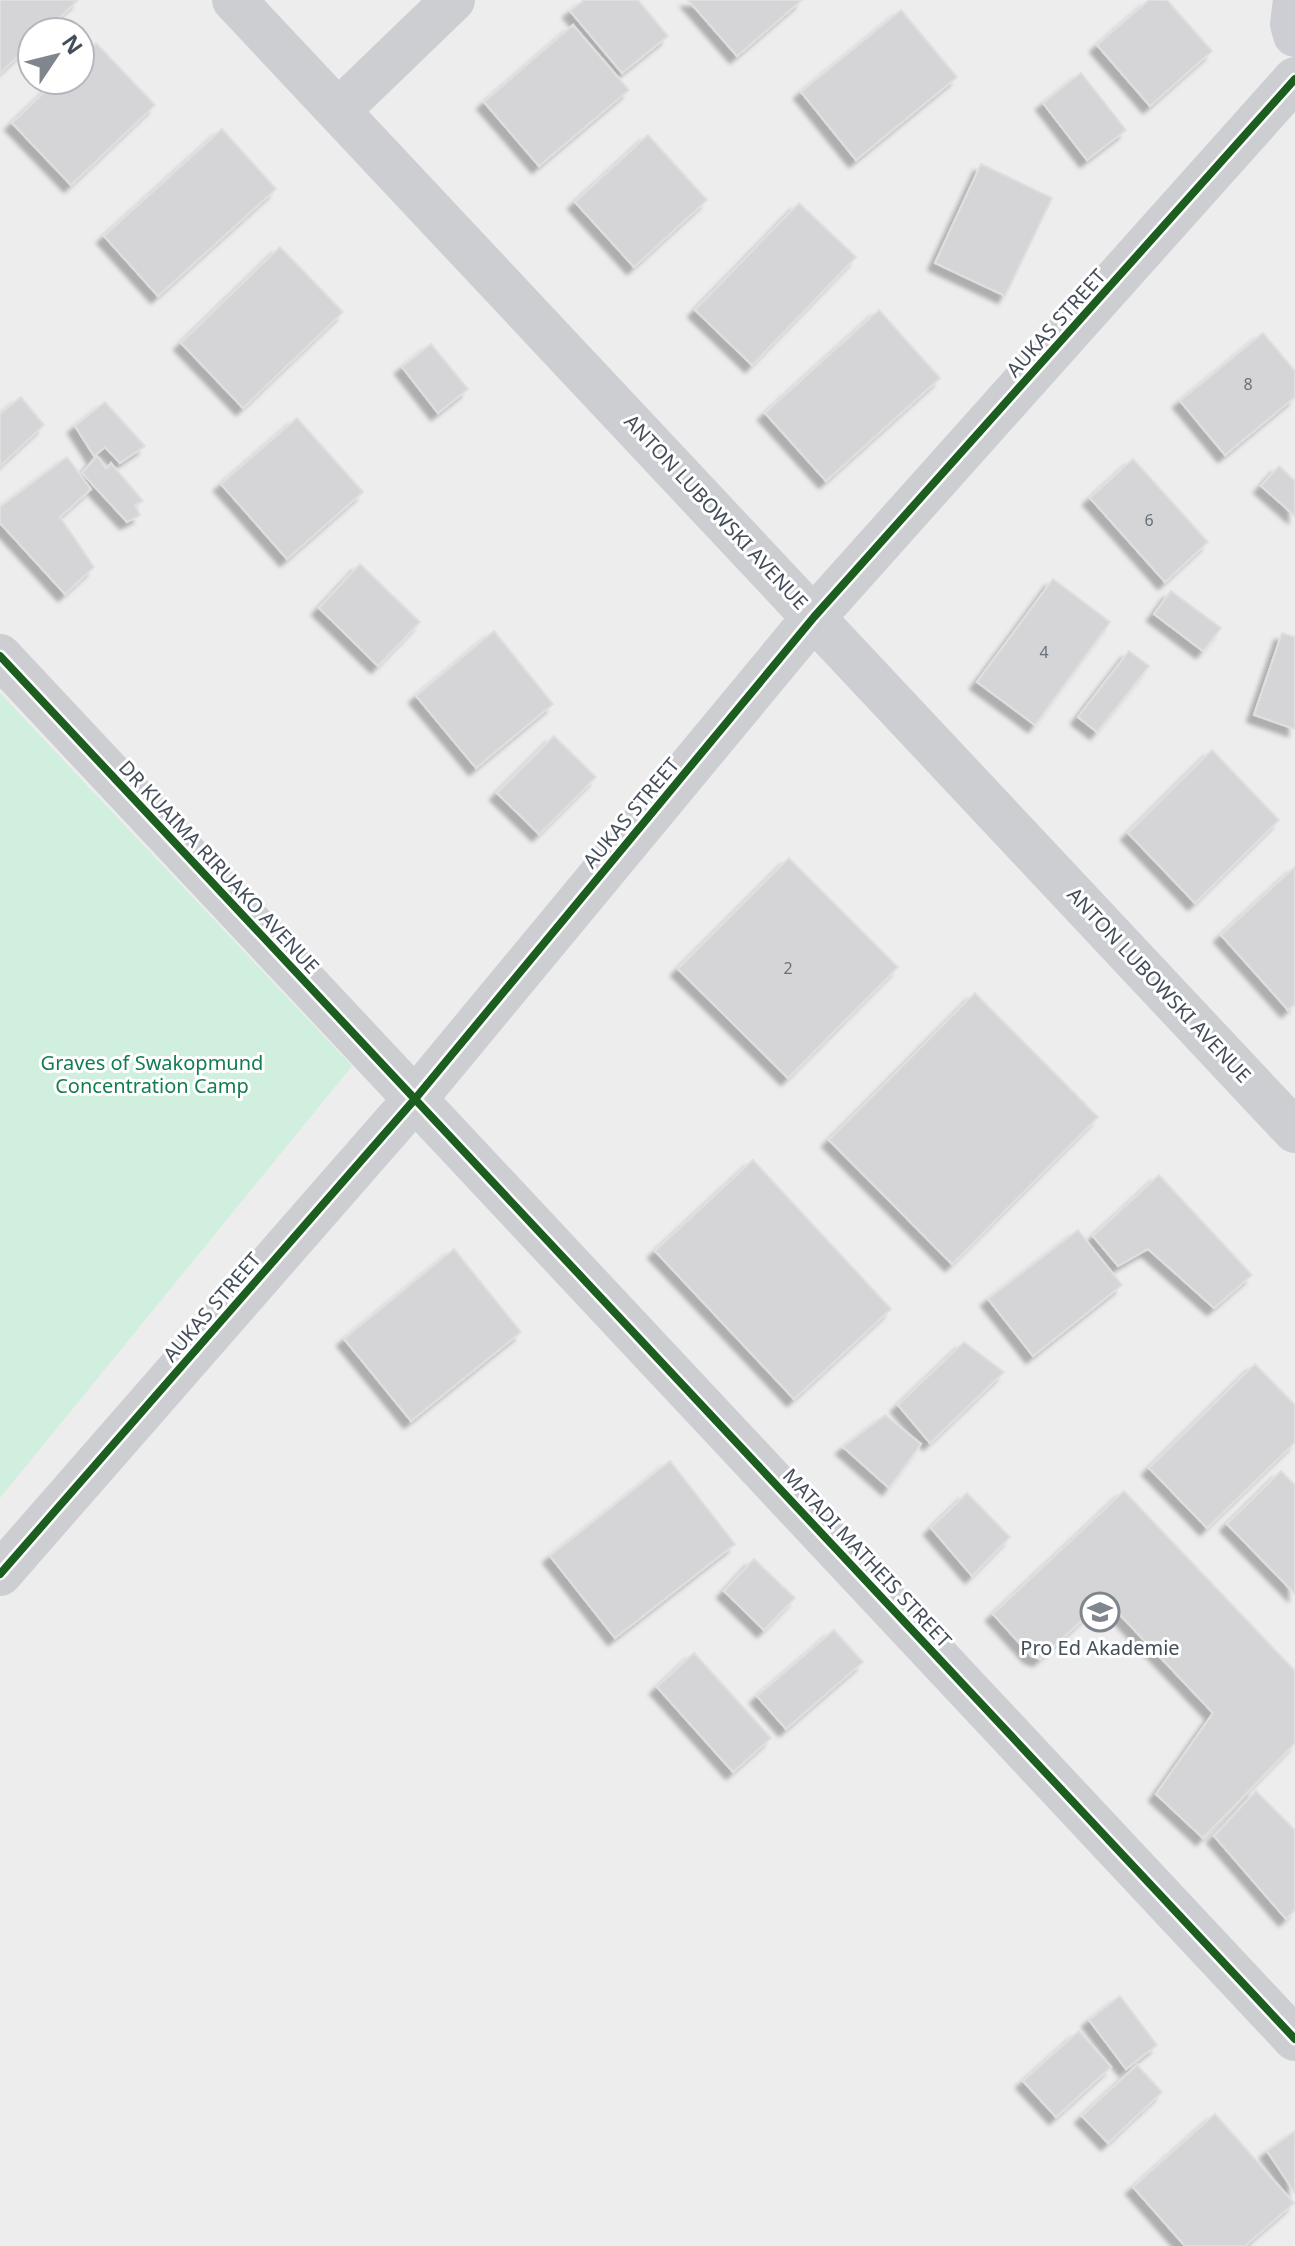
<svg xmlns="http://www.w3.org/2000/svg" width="1295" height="2246" font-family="'Noto Sans',sans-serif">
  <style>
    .green { fill: #d0efde }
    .building { fill: #d5d5d7; stroke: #dfdfe0; stroke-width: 2; filter: url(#shadow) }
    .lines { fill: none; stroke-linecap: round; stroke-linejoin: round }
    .street { stroke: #ccced1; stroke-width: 44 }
    .secondary { stroke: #ccced3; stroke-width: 44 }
    .cycleway-casing { stroke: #fff; stroke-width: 13 }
    .cycleway { stroke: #1b5e20; stroke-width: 8 }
    .labels { text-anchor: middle; stroke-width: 6; stroke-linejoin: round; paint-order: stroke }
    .number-label { font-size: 16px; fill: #6a717a }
    .street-label { font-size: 20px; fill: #444e5a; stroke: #fff }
    .park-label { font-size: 20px; fill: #137d50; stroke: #fff }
    .poi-label { font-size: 20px; fill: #444e5a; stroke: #fff }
  </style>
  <defs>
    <filter id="shadow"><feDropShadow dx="-7" dy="7" stdDeviation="2" flood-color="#0004"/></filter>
  </defs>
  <rect width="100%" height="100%" fill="#eeeded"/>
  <!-- green -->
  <path class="green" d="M 0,693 L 352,1066 L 0,1498 Z"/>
  <!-- building -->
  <path class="building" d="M 0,0 L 78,0 L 44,32 L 32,32 L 32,43 L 0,73 Z
    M 584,0 L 638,0 L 668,36 L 622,73 L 570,11 Z
    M 688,0 L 802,0 L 737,56 Z
    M 1149,0 L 1167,0 L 1212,51 L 1150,106 L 1097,45 Z
    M 901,10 L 957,77 L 856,160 L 801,92 Z
    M 573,25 L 629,90 L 539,166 L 484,102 Z
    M 96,43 L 155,105 L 71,185 L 12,123 L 57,80 L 80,80 L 80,58 Z
    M 1081,73 L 1126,130 L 1087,160 L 1043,103 Z
    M 222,129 L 276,189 L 158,296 L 104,236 Z
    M 648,135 L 707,200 L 634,267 L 575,202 Z
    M 981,164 L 1052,198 L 1005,296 L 935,263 Z
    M 799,203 L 856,257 L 752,365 L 695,310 Z
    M 280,247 L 343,312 L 243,408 L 181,343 Z
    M 879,310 L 940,378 L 826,481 L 765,413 Z
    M 1263,333 L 1295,371 L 1295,397 L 1225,455 L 1180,401 Z
    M 431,344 L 468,389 L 438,413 L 402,367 Z
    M 21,397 L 44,425 L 0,466 L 0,414 Z
    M 105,402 L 145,446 L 120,463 L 105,447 L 94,456 L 75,426 Z
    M 297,418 L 363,492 L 287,559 L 221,484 Z
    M 97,456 L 106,469 L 111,463 L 143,501 L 135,505 L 140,515 L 127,522 L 82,473 Z
    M 67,457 L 91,489 L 60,517 L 94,567 L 65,594 L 0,523 L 0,507 Z
    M 1133,459 L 1208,542 L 1165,582 L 1090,498 Z
    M 1279,466 L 1295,481 L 1295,516 L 1261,486 Z
    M 360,564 L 420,622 L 378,666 L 319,608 Z
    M 1053,579 L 1110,622 L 1035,725 L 977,682 Z
    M 1171,591 L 1221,628 L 1203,651 L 1154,614 Z
    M 494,631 L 553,704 L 476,768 L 416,696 Z
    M 1282,633 L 1295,637 L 1295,729 L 1254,715 Z
    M 1129,651 L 1149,666 L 1097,732 L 1078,717 Z
    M 554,736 L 596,777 L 539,834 L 497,793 Z
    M 1212,750 L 1279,820 L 1195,903 L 1128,833 Z
    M 789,858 L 898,967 L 788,1078 L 678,969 Z
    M 1295,867 L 1295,1004 L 1288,1010 L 1221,935 Z
    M 975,993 L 1098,1117 L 952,1264 L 829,1140 Z
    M 753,1160 L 891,1309 L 794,1399 L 655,1251 Z
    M 1159,1175 L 1252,1275 L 1214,1308 L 1148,1249 L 1118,1266 L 1093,1236 Z
    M 1078,1230 L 1122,1285 L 1033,1356 L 988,1299 Z
    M 454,1249 L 521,1332 L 411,1421 L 344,1339 Z
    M 964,1342 L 1004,1372 L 930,1443 L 898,1405 Z
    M 1255,1364 L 1295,1405 L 1295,1442 L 1207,1528 L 1149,1468 Z
    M 885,1415 L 921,1444 L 889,1488 L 843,1447 Z
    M 670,1461 L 735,1544 L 615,1638 L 550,1556 Z
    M 1281,1471 L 1295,1485 L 1295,1594 L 1227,1524 Z
    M 1124,1491 L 1295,1671 L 1295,1743 L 1203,1838 L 1156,1794 L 1213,1713 L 1105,1599 L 1040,1659 L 1031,1656 L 993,1614 Z
    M 967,1493 L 1010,1537 L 972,1576 L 931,1528 Z
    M 754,1559 L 795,1598 L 764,1630 L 724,1591 Z
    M 834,1630 L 863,1662 L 786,1729 L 757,1696 Z
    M 694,1653 L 771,1738 L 733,1772 L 657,1687 Z
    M 1256,1791 L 1295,1830 L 1295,1910 L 1286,1919 L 1214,1836 Z
    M 1120,1996 L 1157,2045 L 1126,2069 L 1089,2020 Z
    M 1079,2031 L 1111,2067 L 1056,2117 L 1023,2081 Z
    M 1137,2065 L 1162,2092 L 1108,2143 L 1082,2116 Z
    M 1215,2114 L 1294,2203 L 1245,2246 L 1185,2246 L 1133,2187 Z
    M 1295,2131 L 1295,2193 L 1267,2151 Z"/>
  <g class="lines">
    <!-- street -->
    <path class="street" d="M 234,0 L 1295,1131
      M 338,111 L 453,0
      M 0,656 L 1295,2039
      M 0,1574 L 415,1099 L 814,617 L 1295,79"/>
    <!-- secondary -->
    <path class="secondary" d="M 1295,0 L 1292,24 L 1295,35"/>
    <defs>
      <path id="cycleway" d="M 0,656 L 1295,2039
        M 0,1574 L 415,1099 L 814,617 L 1295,79"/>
    </defs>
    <!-- cycleway casing -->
    <use href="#cycleway" class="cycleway-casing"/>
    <!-- cycleway -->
    <use href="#cycleway" class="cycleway"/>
  </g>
  <!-- icons -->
  <defs>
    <symbol id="school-ring" viewBox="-11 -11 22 22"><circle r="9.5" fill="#fff" stroke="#80868d" stroke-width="1.5"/><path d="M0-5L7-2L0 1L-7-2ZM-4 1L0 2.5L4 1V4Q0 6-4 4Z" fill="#80868d"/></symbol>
  </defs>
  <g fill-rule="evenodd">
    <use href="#school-ring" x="1078" y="1590" width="44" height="44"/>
  </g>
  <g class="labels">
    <!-- number labels -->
    <g class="number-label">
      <text x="1248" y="390">8</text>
      <text x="1149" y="526">6</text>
      <text x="1044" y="658">4</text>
      <text x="788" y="974">2</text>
    </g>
    <!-- street labels -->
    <g class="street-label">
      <text transform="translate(1056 323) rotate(-48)" y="7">AUKAS STREET</text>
      <text transform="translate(716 512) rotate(47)" y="7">ANTON LUBOWSKI AVENUE</text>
      <text transform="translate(631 813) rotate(-50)" y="7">AUKAS STREET</text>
      <text transform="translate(219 867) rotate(47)" y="7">DR KUAIMA RIRUAKO AVENUE</text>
      <text transform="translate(1159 985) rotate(47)" y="7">ANTON LUBOWSKI AVENUE</text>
      <text transform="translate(212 1307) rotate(-49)" y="7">AUKAS STREET</text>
      <text transform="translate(867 1558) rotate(47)" y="7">MATADI MATHEIS STREET</text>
    </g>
    <!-- park labels -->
    <g class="park-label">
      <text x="152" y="1070">Graves of Swakopmund<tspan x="152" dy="23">Concentration Camp</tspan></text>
    </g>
    <!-- poi labels -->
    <g class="poi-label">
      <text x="1100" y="1655">Pro Ed Akademie</text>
    </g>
  </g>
  <!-- north arrow -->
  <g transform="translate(56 56) rotate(55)"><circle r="38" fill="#ffffff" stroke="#b4b8bd" stroke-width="2"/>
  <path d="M0-6L14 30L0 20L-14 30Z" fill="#80868d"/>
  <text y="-12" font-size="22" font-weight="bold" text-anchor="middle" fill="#444e5a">N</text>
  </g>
</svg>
